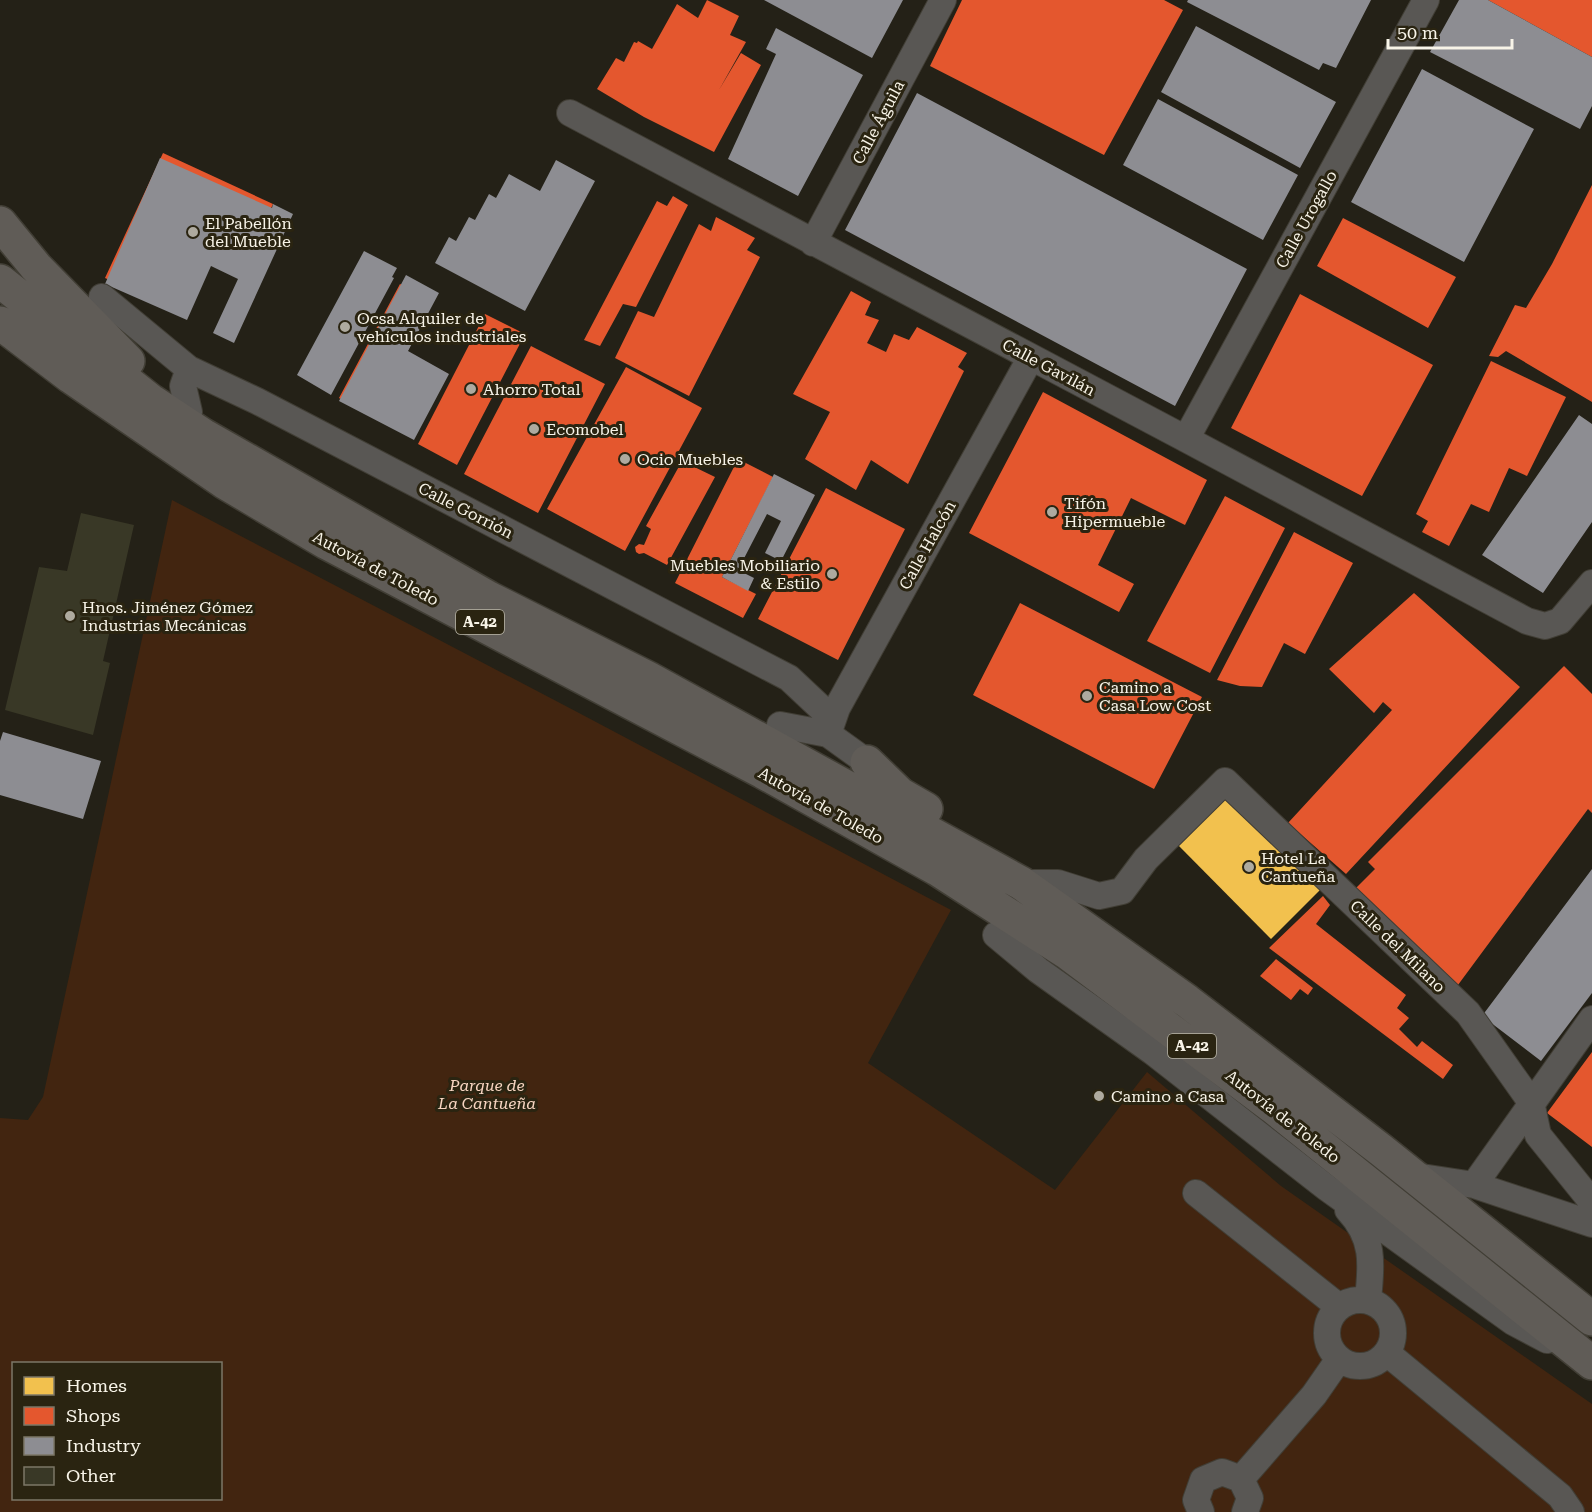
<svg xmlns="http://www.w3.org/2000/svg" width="1592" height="1512" font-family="'Roboto Serif',serif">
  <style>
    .green { fill: #422510; fill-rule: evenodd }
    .homes { fill: #f2c14e }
    .shops { fill: #e4572e }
    .industry { fill: #8d8d92 }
    .building { fill: #393826 }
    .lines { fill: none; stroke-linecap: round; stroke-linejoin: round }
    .minor-casing { stroke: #413e35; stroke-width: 28 }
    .highway-casing { stroke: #413e35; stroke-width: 36 }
    .minor { stroke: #595754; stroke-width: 26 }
    .highway { stroke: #605c57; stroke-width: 33 }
    .poi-dot { fill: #aeaa9f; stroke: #2a2411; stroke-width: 2 }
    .labels { text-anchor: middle; stroke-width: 6; stroke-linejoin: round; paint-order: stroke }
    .shield { fill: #2a2411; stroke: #bab6a8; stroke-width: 1.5 }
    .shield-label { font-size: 15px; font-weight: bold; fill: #f8f4e8 }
    .street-label { font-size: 16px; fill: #f8f4e8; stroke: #2a2411 }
    .poi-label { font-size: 16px; fill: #f8f4e8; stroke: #2a2411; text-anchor: start }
    .park-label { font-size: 16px; font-style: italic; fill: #f7d5c1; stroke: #2a2411 }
  </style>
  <rect width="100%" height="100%" fill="#242117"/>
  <!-- green -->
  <path class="green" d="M 172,500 L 579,713 L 951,910 L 868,1063 L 1055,1190 L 1147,1072 L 1281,1186 L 1592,1404 L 1592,1512 L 0,1512 L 0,1118 L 28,1120 L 43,1097 ZM 14,1364 L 220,1364 L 220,1498 L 14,1498 Z"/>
  <!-- homes -->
  <path class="homes" d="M 1227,795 L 1321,889 L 1271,939 L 1178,845 Z"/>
  <!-- shops -->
  <path class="shops" d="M 707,0 L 739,16 L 730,35 L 746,42 L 719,90 L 741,53 L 761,65 L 714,152 L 644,117 L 597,89 L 616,58 L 624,62 L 634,42 L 637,43 L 638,41 L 652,49 L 677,4 L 698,18 Z
    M 962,0 L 1164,0 L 1183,10 L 1104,155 L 930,66 Z
    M 1488,0 L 1592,0 L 1592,57 Z
    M 163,153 L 273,204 L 241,273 L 212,260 L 187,315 L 105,278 Z
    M 1592,185 L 1592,402 L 1506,351 L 1498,357 L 1489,356 L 1515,305 L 1526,308 L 1552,264 Z
    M 673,196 L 688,205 L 636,307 L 623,304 L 600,346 L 584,340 L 657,201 L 667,206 Z
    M 716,217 L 755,238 L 747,250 L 760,257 L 689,396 L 615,358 L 638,311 L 654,317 L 699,224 L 711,231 Z
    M 1343,218 L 1456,277 L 1428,328 L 1317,266 Z
    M 400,284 L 433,301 L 407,352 L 448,374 L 414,438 L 339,398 Z
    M 851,291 L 871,302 L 865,315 L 879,320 L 867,343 L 886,352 L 894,334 L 909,340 L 917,327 L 967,353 L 958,367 L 964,371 L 908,484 L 871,460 L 856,490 L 805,459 L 830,412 L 793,394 Z
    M 1300,294 L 1433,365 L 1362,496 L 1231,428 Z
    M 485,314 L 525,334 L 457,465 L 418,444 Z
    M 531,346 L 605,384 L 538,513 L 464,474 Z
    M 1491,361 L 1566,397 L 1527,476 L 1509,468 L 1489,512 L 1471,504 L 1449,546 L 1422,532 L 1428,521 L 1416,514 Z
    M 626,367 L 702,408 L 625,551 L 547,509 Z
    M 1043,392 L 1207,480 L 1185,525 L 1131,498 L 1098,565 L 1134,584 L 1119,612 L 969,533 Z
    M 738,459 L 773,477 L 722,577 L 756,594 L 743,618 L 675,583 Z
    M 682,461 L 715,477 L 667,565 L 644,553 L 639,554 L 636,552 L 635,547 L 639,544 L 644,545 L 651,529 L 646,526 Z
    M 826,488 L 905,529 L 838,660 L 758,619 Z
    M 1225,496 L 1285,528 L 1210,673 L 1147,641 Z
    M 1294,532 L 1353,563 L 1305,654 L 1284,643 L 1262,687 L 1240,686 L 1217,680 Z
    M 1414,593 L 1520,687 L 1346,874 L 1288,823 L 1392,710 L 1383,702 L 1374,713 L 1329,669 Z
    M 1020,603 L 1202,697 L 1154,789 L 973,695 Z
    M 1564,666 L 1592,694 L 1592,813 L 1588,809 L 1455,989 L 1356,888 L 1375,869 L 1368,862 Z
    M 1323,896 L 1330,905 L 1316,924 L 1406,995 L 1397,1008 L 1409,1018 L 1399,1029 L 1417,1047 L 1422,1041 L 1453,1065 L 1443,1079 L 1269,948 Z
    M 1276,959 L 1313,988 L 1308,995 L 1300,989 L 1291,1000 L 1260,976 Z
    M 1592,1052 L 1592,1147 L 1547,1113 Z"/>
  <!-- industry -->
  <path class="industry" d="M 764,0 L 903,0 L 872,58 Z
    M 1188,0 L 1371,0 L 1336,68 L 1323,63 L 1319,70 L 1187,2 Z
    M 1459,0 L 1488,0 L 1592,57 L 1592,106 L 1580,129 L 1430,52 Z
    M 1196,26 L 1336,102 L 1300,168 L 1161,92 Z
    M 776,28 L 863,75 L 798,196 L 728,159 L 776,54 L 766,49 Z
    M 1422,69 L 1534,129 L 1464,262 L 1351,202 Z
    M 917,93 L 1247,269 L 1175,406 L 845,230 Z
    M 1158,99 L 1298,175 L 1263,240 L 1123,165 Z
    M 160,158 L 272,208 L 273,204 L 293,214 L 234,343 L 213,333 L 238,279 L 211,266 L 187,320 L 105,284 Z
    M 556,160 L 595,181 L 525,311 L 435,263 L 449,237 L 456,241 L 469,217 L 475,220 L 489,194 L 496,198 L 509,174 L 540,191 Z
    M 364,251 L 397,268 L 392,277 L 394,278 L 331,395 L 297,375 Z
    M 406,275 L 439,293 L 408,351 L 449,374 L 414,440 L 339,401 Z
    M 1579,415 L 1592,424 L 1592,522 L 1543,593 L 1482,555 Z
    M 774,474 L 815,495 L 781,561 L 765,553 L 781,521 L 767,514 L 738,570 L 754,578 L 748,591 L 722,577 Z
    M 3,732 L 101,761 L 83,819 L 0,795 L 0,741 Z
    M 1592,869 L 1592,993 L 1541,1061 L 1482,1016 Z"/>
  <!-- building -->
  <path class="building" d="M 81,513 L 134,525 L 103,661 L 110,663 L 93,735 L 5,710 L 39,567 L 67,571 Z"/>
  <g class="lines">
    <defs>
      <path id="minor" d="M 570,113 L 1186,439 L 1527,621 L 1545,626 L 1560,621 L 1592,583
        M 813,243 L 943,0
        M 102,297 L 189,369 L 257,401 L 789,678 L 822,709 L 834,716
        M 189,369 L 183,386 L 189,412
        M 1186,439 L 1426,0
        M 780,725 L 828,734 L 867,762
        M 828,734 L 837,708 L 1031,357
        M 1021,883 L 1058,883 L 1099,896 L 1122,891 L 1146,859 L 1225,781 L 1468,1013 L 1531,1102 L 1538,1135 L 1592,1202
        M 996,935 L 1038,970 L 1153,1052 L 1327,1188 L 1513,1322 L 1547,1340
        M 1415,1176 L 1474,1185 L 1592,1224
        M 1474,1185 L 1592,1019
        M 1196,1193 L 1338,1306
        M 1348,1210 C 1374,1238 1372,1263 1368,1299
        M1327 1333a33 33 0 1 1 66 0a33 33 0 1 1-66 0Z
        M 1387,1353 L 1560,1496 L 1571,1512
        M 1241,1479 L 1314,1395 L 1339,1359
        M 1201,1512 L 1196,1500 L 1203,1480 L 1222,1472 L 1241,1479 L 1250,1498 L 1245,1512"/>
      <path id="highway" d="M 0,223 L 36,267 L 128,361
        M 0,281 L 150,400 L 203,435 L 489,598 L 648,678 L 1021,883 L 1187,1001 L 1381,1150 L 1592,1319
        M 0,323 L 71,377 L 224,482 L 327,543 L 763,772 L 937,869 L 1069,954 L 1273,1107 L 1592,1363
        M 867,762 L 900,794 L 926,809"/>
    </defs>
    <!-- minor casing -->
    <use href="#minor" class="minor-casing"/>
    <!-- highway casing -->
    <use href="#highway" class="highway-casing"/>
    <!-- minor -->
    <use href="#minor" class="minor"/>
    <!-- highway -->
    <use href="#highway" class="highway"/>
  </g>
  <!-- markers -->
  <g class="poi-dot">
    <circle cx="193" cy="232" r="6"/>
    <circle cx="345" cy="327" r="6"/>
    <circle cx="471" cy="389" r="6"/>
    <circle cx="534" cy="429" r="6"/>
    <circle cx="625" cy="459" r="6"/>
    <circle cx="1052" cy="512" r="6"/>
    <circle cx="832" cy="574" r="6"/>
    <circle cx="70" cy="616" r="6"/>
    <circle cx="1087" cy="696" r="6"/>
    <circle cx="1249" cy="867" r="6"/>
    <circle cx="1099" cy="1096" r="6"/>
  </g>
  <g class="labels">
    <!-- shield labels -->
    <g class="shield">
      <rect x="456" y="610" width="48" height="24" rx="4.5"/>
      <rect x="1168" y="1034" width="48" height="24" rx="4.5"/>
    </g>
    <g class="shield-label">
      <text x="480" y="627">A-42</text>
      <text x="1192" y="1051">A-42</text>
    </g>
    <!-- street labels -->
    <g class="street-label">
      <text transform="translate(878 122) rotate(-62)" y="6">Calle Águila</text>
      <text transform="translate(1306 219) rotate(-61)" y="6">Calle Urogallo</text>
      <text transform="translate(1049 367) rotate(28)" y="6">Calle Gavilán</text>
      <text transform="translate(466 510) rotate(27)" y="6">Calle Gorrión</text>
      <text transform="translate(927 545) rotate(-61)" y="6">Calle Halcón</text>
      <text transform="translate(376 568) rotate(28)" y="6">Autovía de Toledo</text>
      <text transform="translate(821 805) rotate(29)" y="6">Autovía de Toledo</text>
      <text transform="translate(1398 946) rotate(44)" y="6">Calle del Milano</text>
      <text transform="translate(1283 1116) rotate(38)" y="6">Autovía de Toledo</text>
    </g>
    <!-- poi labels -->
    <g class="poi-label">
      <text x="205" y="229">El Pabellón<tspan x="205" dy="18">del Mueble</tspan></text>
      <text x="357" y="324">Ocsa Alquiler de<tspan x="357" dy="18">vehículos industriales</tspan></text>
      <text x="483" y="395">Ahorro Total</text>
      <text x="546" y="435">Ecomobel</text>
      <text x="637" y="465">Ocio Muebles</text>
      <text x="1064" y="509">Tifón<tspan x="1064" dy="18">Hipermueble</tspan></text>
      <text x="820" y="571" text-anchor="end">Muebles Mobiliario<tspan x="820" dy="18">&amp; Estilo</tspan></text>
      <text x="82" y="613">Hnos. Jiménez Gómez<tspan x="82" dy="18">Industrias Mecánicas</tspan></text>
      <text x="1099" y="693">Camino a<tspan x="1099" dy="18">Casa Low Cost</tspan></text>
      <text x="1261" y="864">Hotel La<tspan x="1261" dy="18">Cantueña</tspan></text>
      <text x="1111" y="1102">Camino a Casa</text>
    </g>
    <!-- park labels -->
    <g class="park-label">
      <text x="487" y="1091">Parque de<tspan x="487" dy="18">La Cantueña</tspan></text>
    </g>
  </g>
  <!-- legend -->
  <rect x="12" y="1362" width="210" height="138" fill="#2a2411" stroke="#7c7767" stroke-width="1.5"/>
  <rect x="24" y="1377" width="30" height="18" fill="#f2c14e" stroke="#7c7767" stroke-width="1.5"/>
  <text x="66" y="1392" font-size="18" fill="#f8f4e8">Homes</text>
  <rect x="24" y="1407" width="30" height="18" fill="#e4572e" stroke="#7c7767" stroke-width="1.5"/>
  <text x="66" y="1422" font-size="18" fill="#f8f4e8">Shops</text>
  <rect x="24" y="1437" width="30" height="18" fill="#8d8d92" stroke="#7c7767" stroke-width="1.5"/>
  <text x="66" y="1452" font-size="18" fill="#f8f4e8">Industry</text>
  <rect x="24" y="1467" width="30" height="18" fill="#393826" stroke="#7c7767" stroke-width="1.5"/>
  <text x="66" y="1482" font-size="18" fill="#f8f4e8">Other</text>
  <!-- scale -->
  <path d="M1388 39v9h124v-9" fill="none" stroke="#f8f4e8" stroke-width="3"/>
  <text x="1397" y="39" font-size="18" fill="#f8f4e8" stroke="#2a2411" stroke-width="4.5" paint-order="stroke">50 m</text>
</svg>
